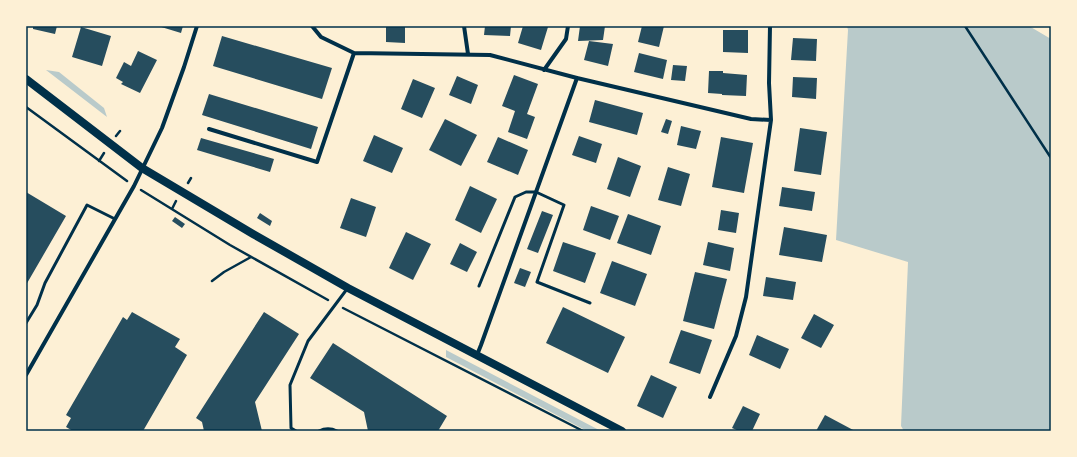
<svg xmlns="http://www.w3.org/2000/svg" width="1077" height="457" font-family="'Open Sans',sans-serif">
  <style>
    .green { fill: #b9caca }
    .building { fill: #264d5e }
    .lines { fill: none; stroke-linecap: round; stroke-linejoin: round }
    .path { stroke: #003049; stroke-width: 2.5 }
    .service { stroke: #003049; stroke-width: 3 }
    .minor { stroke: #003049; stroke-width: 4 }
    .secondary { stroke: #003049; stroke-width: 8 }
    .neatline { fill: none; stroke: #003049; stroke-width: 1.5 }
  </style>
  <rect width="100%" height="100%" fill="#fdf0d5"/>
  <!-- green -->
  <path class="green" d="M 847,26 L 1029,26 L 1051,39 L 1051,431 L 904,431 L 901,426 L 908,262 L 836,240 L 848,30 Z
    M 46,70 L 59,72 L 104,108 L 107,117 Z
    M 446,350 L 601,431 L 587,431 L 446,357 Z"/>
  <!-- building -->
  <path class="building" d="M 33,26 L 57,26 L 55,34 L 33,29 Z
    M 158,26 L 183,26 L 181,33 Z
    M 386,26 L 405,26 L 405,43 L 386,42 Z
    M 485,26 L 511,26 L 510,36 L 484,35 Z
    M 523,26 L 548,27 L 541,50 L 518,43 Z
    M 580,26 L 605,26 L 603,40 L 578,41 Z
    M 642,26 L 664,26 L 659,47 L 638,42 Z
    M 81,27 L 111,36 L 102,66 L 72,57 Z
    M 723,30 L 748,30 L 748,53 L 723,52 Z
    M 222,36 L 332,68 L 322,99 L 213,66 Z
    M 793,38 L 817,39 L 816,61 L 791,60 Z
    M 589,41 L 613,44 L 608,66 L 584,60 Z
    M 138,51 L 157,60 L 140,93 L 121,84 L 123,82 L 116,78 L 124,62 L 131,66 Z
    M 639,53 L 667,60 L 663,79 L 634,72 Z
    M 673,65 L 687,66 L 685,81 L 671,80 Z
    M 709,71 L 723,71 L 723,73 L 747,75 L 746,96 L 722,95 L 722,94 L 708,93 Z
    M 514,75 L 538,84 L 527,114 L 535,117 L 527,139 L 508,132 L 515,111 L 502,106 Z
    M 457,76 L 478,85 L 471,104 L 449,95 Z
    M 793,77 L 817,78 L 816,99 L 792,97 Z
    M 413,79 L 435,88 L 422,118 L 401,109 Z
    M 209,94 L 318,127 L 311,149 L 202,115 Z
    M 595,100 L 643,113 L 637,135 L 589,122 Z
    M 445,119 L 477,135 L 461,166 L 429,150 Z
    M 666,119 L 672,121 L 668,134 L 661,132 Z
    M 681,126 L 701,131 L 696,149 L 677,145 Z
    M 800,128 L 827,132 L 821,175 L 794,171 Z
    M 374,135 L 403,148 L 392,173 L 363,161 Z
    M 579,136 L 602,144 L 596,163 L 572,155 Z
    M 498,137 L 528,150 L 518,175 L 487,162 Z
    M 721,137 L 753,143 L 744,193 L 712,187 Z
    M 201,138 L 274,159 L 270,172 L 197,150 Z
    M 618,157 L 641,166 L 630,197 L 607,189 Z
    M 668,167 L 690,174 L 681,206 L 658,200 Z
    M 470,186 L 497,199 L 481,233 L 455,220 Z
    M 782,187 L 815,192 L 812,211 L 779,206 Z
    M 26,192 L 66,216 L 26,285 Z
    M 351,198 L 376,207 L 366,237 L 340,228 Z
    M 591,206 L 619,216 L 610,240 L 583,230 Z
    M 721,210 L 739,213 L 736,233 L 718,230 Z
    M 542,211 L 553,215 L 538,253 L 527,249 Z
    M 260,213 L 272,221 L 270,226 L 257,218 Z
    M 628,214 L 661,226 L 651,255 L 617,243 Z
    M 175,217 L 185,224 L 182,228 L 172,221 Z
    M 784,227 L 827,235 L 822,262 L 779,255 Z
    M 406,232 L 431,244 L 413,280 L 389,268 Z
    M 563,242 L 596,253 L 585,283 L 553,271 Z
    M 708,242 L 734,248 L 730,271 L 703,265 Z
    M 460,243 L 477,252 L 467,272 L 450,264 Z
    M 612,261 L 647,274 L 635,306 L 600,293 Z
    M 520,268 L 531,272 L 525,287 L 514,283 Z
    M 695,272 L 727,279 L 714,329 L 683,321 Z
    M 766,277 L 796,282 L 793,300 L 763,296 Z
    M 563,307 L 625,337 L 608,373 L 546,343 Z
    M 132,312 L 180,339 L 175,347 L 187,355 L 143,431 L 73,431 L 66,427 L 71,418 L 66,415 L 123,317 L 127,320 Z
    M 264,312 L 299,334 L 255,402 L 262,431 L 204,431 L 202,422 L 196,418 Z
    M 814,314 L 834,325 L 821,348 L 801,338 Z
    M 681,330 L 712,340 L 700,374 L 669,363 Z
    M 757,335 L 789,349 L 780,369 L 749,355 Z
    M 333,343 L 447,416 L 438,431 L 368,431 L 364,412 L 310,378 Z
    M 651,375 L 677,387 L 663,418 L 637,406 Z
    M 743,406 L 760,414 L 752,431 L 739,431 L 732,428 Z
    M 825,415 L 855,431 L 816,431 Z"/>
  <g class="lines">
    <!-- path -->
    <path class="path" d="M 965,26 L 1051,158
      M 26,107 L 127,181
      M 116,136 L 120,131
      M 99,161 L 104,153
      M 188,183 L 191,178
      M 141,190 L 230,245 L 328,300
      M 172,209 L 176,201
      M 212,281 L 224,272 L 251,257
      M 343,308 L 583,431"/>
    <!-- service -->
    <path class="service" d="M 479,286 L 515,197 L 526,192 L 536,192 L 564,205 L 537,282 L 590,303
      M 26,323 L 37,305 L 45,283 L 87,205 L 115,219
      M 296,431 L 291,428 L 290,385 L 308,341 L 347,289
      M 319,431 C 325,428 331,428 337,431"/>
    <!-- minor -->
    <path class="minor" d="M 312,26 L 321,37 L 354,53
      M 464,26 L 468,54
      M 544,70 L 566,39 L 568,26
      M 209,129 L 317,162 L 354,53 L 490,55 L 577,78 L 751,119 L 771,120
      M 477,355 L 481,345 L 577,78
      M 26,375 L 134,186 L 162,128 L 184,67 L 197,26
      M 710,397 L 736,336 L 746,297 L 771,120 L 769,83 L 770,26"/>
    <!-- secondary -->
    <path class="secondary" d="M 26,79 L 142,168 L 253,234 L 348,288 L 622,431"/>
  </g>
  <!-- border -->
  <rect width="1077" height="457" fill="none" stroke="#fdf0d5" stroke-width="54"/>
  <rect x="27" y="27" width="1023" height="403" class="neatline"/>
</svg>
